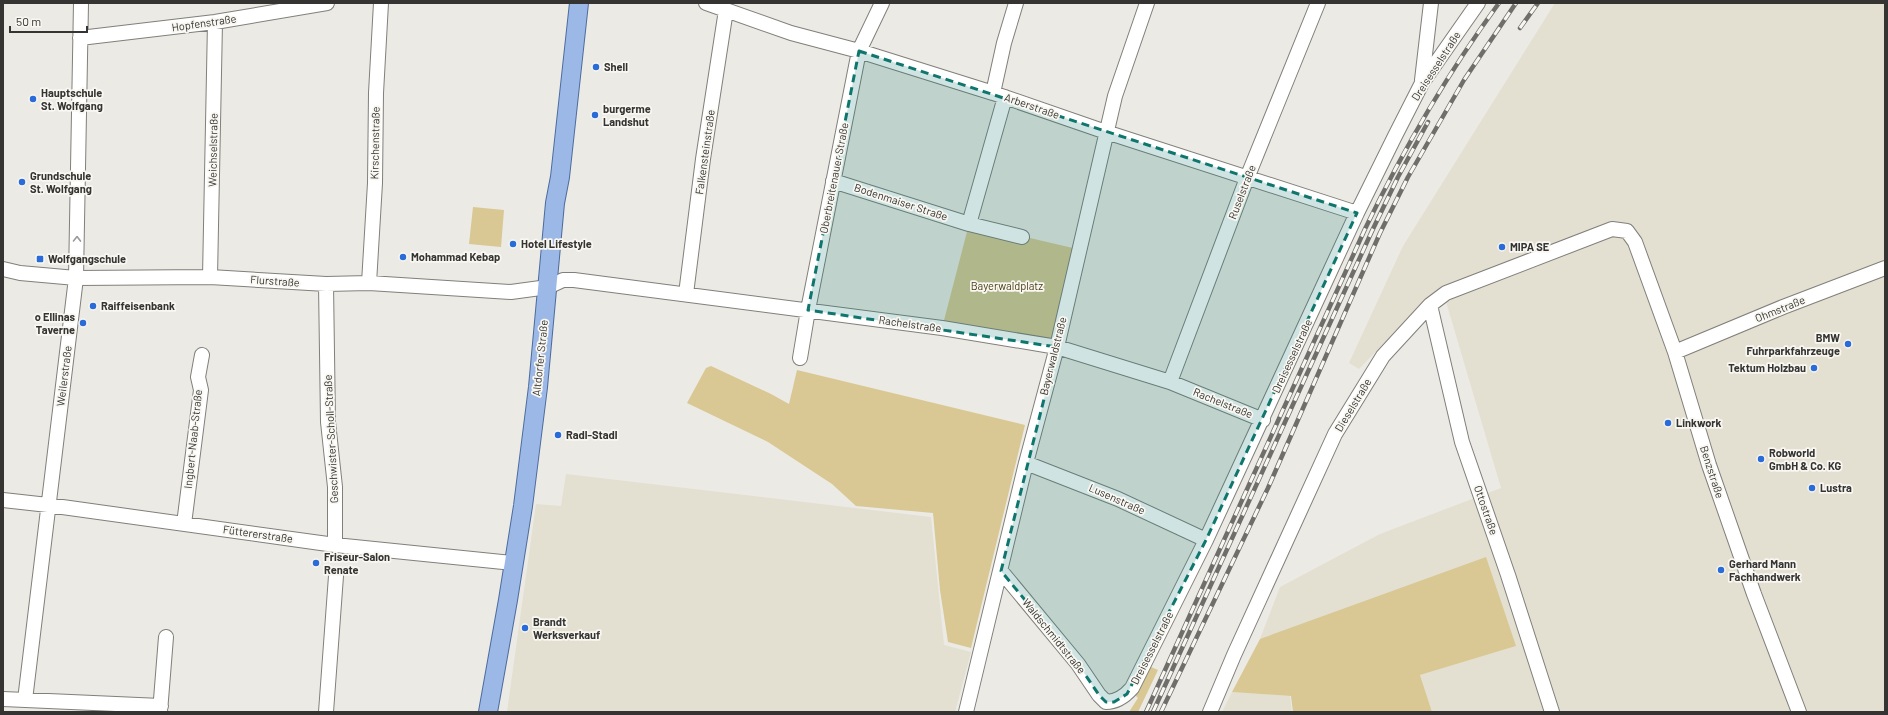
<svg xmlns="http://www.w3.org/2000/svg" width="1888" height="715" font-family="Barlow,sans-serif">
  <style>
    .built { fill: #e3dfd1 }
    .green { fill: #d9c893 }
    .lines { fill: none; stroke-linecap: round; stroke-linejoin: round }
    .minor-casing { stroke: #817f7a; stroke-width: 16 }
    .major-casing { stroke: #4c6b9d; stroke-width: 20 }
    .minor { stroke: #fff; stroke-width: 14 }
    .major { stroke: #9bb8e7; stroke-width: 18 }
    .rail-casing { stroke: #6f6e6a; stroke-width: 4.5 }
    .rail { stroke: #f9f7f1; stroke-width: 3; stroke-dasharray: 9; stroke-linecap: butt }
    .oneway { stroke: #9a9a98 }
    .marked { fill: #0f766e; fill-opacity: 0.2; stroke: #0f766e; stroke-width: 3; stroke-dasharray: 8 5; stroke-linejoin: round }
    .poi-dot { fill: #296bd8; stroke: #f9f7f1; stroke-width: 1.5 }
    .labels { text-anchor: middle; stroke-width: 3.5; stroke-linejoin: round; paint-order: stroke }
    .street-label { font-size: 11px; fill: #353432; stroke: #f9f7f1 }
    .poi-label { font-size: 11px; font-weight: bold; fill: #353432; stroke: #f9f7f1; text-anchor: start }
    .park-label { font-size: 11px; fill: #473b12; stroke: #f9f7f1 }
  </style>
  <rect width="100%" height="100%" fill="#eceae4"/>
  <!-- built -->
  <path class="built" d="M 1555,3 L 1885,3 L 1885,712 L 1432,712 L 1420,675 L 1516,646 L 1260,639 L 1280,587 L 1380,534 L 1501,488 L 1442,288 L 1421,304 L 1359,369 L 1349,363 L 1403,246 Z
    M 566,474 L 931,517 L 944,645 L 971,652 L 955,712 L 507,712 L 536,504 L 561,506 Z
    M 1232,692 L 1290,696 L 1292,712 L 1222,712 Z"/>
  <!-- green -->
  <path class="green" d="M 473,207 L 504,210 L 501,247 L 469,244 Z
    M 969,224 L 1073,248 L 1057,347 L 942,328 Z
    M 711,366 L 771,394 L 789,404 L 797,370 L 1025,425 L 971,648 L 948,642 L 940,590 L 933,513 L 856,506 L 832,484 L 768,442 L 687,403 L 706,368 Z
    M 1486,557 L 1516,646 L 1420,675 L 1432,712 L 1293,712 L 1291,696 L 1232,692 L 1260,639 Z
    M 1151,667 L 1158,670 L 1138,712 L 1129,712 L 1138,698 L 1134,694 Z"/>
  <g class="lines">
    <defs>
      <path id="minor" d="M 706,3 L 791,33 L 859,51 L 993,93 L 1106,132 L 1357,213
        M 80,38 L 215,22 L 327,3
        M 1422,80 L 1431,3
        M 993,93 L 1004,43 L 1016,3
        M 833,181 L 969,224 L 1022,237
        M 969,224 L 1005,97
        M 3,269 L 20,273 L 76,278 L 210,277 L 326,284 L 369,283 L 511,292 L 548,287 L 563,280 L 574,280 L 942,328 L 1057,347 L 1170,382 L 1263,420
        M 210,277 L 215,22
        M 369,283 L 375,183 L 376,93 L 381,3
        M 326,284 L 328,422 L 335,487 L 335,545
        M 686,294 L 703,159 L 726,10
        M 1430,305 L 1462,442 L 1508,575 L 1552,712
        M 1675,352 L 1783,307 L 1885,268
        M 800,358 L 808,310 L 859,51 L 882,3
        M 1170,382 L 1247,178 L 1318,3
        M 1026,463 L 1118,499 L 1206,540
        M 3,500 L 48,505 L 335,545 L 513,563
        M 184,524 L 201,390 L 198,377 L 202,355
        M 1001,571 L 1078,664 L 1099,695 L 1106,702 C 1117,702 1125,696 1132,688 L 1206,540 L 1357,213 L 1395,136 L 1422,83 L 1478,3
        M 3,699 L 161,706
        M 25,700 L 76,278 L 81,3
        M 160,712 L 166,637
        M 326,712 L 336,576
        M 966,712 L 1026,463 L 1057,347 L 1115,96 L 1147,3
        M 1210,712 L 1234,655 L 1335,434 L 1383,356 L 1430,305 L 1446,293 L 1612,229 L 1627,231 L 1635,242 L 1675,352 L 1709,465 L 1754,594 L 1799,712"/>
      <path id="major" d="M 488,712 L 508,600 L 523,506 L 538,387 L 555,203 L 560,177 L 579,3"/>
    </defs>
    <!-- minor casing -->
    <use href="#minor" class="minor-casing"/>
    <!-- major casing -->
    <use href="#major" class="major-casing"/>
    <!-- minor -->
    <use href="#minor" class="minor"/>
    <!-- major -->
    <use href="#major" class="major"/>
    <defs>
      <path id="rail" d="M 1520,28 L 1538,3
        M 1146,712 L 1365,229 C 1403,150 1447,74 1499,3
        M 1153,712 L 1372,231 L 1398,177 L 1428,122
        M 1161,712 L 1268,488 L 1380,233 L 1408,177 L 1464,80 L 1516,3"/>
    </defs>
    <!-- rail casing -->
    <use href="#rail" class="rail-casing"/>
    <!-- rail -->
    <use href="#rail" class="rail"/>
  </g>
  <!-- one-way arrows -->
  <defs><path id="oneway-chevron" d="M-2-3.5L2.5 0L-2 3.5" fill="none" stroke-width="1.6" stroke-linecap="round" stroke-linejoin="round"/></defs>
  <use class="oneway" href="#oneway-chevron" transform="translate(77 239) rotate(-89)"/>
  <!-- marked area -->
  <path class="marked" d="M 859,51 L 1357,213 L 1206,540 L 1127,694 L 1114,702 L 1106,702 L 1099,695 L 1078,664 L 1001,571 L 1057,347 L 808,310 Z"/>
  <!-- markers -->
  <g class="poi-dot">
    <circle cx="596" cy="67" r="4"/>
    <circle cx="33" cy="99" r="4"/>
    <circle cx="595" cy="115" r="4"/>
    <circle cx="22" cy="182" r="4"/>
    <circle cx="513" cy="244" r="4"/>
    <circle cx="1502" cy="247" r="4"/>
    <circle cx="403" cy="257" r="4"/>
    <rect x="36" y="255" width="8" height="8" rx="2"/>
    <circle cx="93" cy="306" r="4"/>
    <circle cx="83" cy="323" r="4"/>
    <circle cx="1848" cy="344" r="4"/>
    <circle cx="1814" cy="368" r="4"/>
    <circle cx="1668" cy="423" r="4"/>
    <circle cx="558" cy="435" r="4"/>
    <circle cx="1761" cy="459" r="4"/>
    <circle cx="1812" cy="488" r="4"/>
    <circle cx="316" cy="563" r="4"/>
    <circle cx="1721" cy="570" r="4"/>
    <circle cx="525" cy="628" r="4"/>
  </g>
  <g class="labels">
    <!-- street labels -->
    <g class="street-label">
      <text transform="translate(204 23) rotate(-8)" y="4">Hopfenstraße</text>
      <text transform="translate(1436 66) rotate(-57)" y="4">Dreisesselstraße</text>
      <text transform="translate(1032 106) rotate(19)" y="4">Arberstraße</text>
      <text transform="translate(375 143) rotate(-89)" y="4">Kirschenstraße</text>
      <text transform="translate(213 150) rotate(-89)" y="4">Weichselstraße</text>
      <text transform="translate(705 152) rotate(-82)" y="4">Falkensteinstraße</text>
      <text transform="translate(834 178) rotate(-79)" y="4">Oberbreitenauer Straße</text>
      <text transform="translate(1242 192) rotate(-69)" y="4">Ruselstraße</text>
      <text transform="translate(901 202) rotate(18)" y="4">Bodenmaiser Straße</text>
      <text transform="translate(275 281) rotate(4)" y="4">Flurstraße</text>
      <text transform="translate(1780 309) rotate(-22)" y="4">Ohmstraße</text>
      <text transform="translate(910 324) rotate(8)" y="4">Rachelstraße</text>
      <text transform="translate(1053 356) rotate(-76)" y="4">Bayerwaldstraße</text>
      <text transform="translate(1292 356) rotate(-65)" y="4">Dreisesselstraße</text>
      <text transform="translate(540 358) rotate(-84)" y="4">Altdorfer Straße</text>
      <text transform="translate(64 376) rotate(-83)" y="4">Weilerstraße</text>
      <text transform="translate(1223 403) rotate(22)" y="4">Rachelstraße</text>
      <text transform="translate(1353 405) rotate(-59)" y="4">Dieselstraße</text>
      <text transform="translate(193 439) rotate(-84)" y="4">Ingbert-Naab-Straße</text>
      <text transform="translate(331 439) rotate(-93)" y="4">Geschwister-Scholl-Straße</text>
      <text transform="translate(1712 472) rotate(72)" y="4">Benzstraße</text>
      <text transform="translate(1117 499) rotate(24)" y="4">Lusenstraße</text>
      <text transform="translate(1486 510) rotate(71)" y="4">Ottostraße</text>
      <text transform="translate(258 534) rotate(8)" y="4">Füttererstraße</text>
      <text transform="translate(1054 636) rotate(51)" y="4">Waldschmidtstraße</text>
      <text transform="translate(1152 648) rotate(-63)" y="4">Dreisesselstraße</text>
    </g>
    <!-- poi labels -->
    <g class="poi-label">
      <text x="604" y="71">Shell</text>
      <text x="41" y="97">Hauptschule<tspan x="41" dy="13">St. Wolfgang</tspan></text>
      <text x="603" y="113">burgerme<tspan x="603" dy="13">Landshut</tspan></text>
      <text x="30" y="180">Grundschule<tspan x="30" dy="13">St. Wolfgang</tspan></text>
      <text x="521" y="248">Hotel Lifestyle</text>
      <text x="1510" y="251">MIPA SE</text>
      <text x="411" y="261">Mohammad Kebap</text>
      <text x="48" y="263">Wolfgangschule</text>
      <text x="101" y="310">Raiffeisenbank</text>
      <text x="75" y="321" text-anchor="end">o Ellinas<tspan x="75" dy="13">Taverne</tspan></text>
      <text x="1840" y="342" text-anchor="end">BMW<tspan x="1840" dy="13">Fuhrparkfahrzeuge</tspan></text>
      <text x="1806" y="372" text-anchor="end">Tektum Holzbau</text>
      <text x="1676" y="427">Linkwork</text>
      <text x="566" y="439">Radl-Stadl</text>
      <text x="1769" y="457">Robworld<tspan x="1769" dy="13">GmbH &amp; Co. KG</tspan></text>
      <text x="1820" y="492">Lustra</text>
      <text x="324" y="561">Friseur-Salon<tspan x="324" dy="13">Renate</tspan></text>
      <text x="1729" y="568">Gerhard Mann<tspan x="1729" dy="13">Fachhandwerk</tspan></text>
      <text x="533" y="626">Brandt<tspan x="533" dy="13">Werksverkauf</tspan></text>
    </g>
    <!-- park labels -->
    <g class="park-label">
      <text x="1007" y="290">Bayerwaldplatz</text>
    </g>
  </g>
  <!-- border -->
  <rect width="1888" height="715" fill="none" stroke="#353432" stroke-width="8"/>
  <!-- scale -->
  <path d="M10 26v6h77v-6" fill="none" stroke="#353432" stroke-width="2"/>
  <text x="16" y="26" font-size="12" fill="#353432" stroke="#f9f7f1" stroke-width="3" paint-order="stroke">50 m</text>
</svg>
